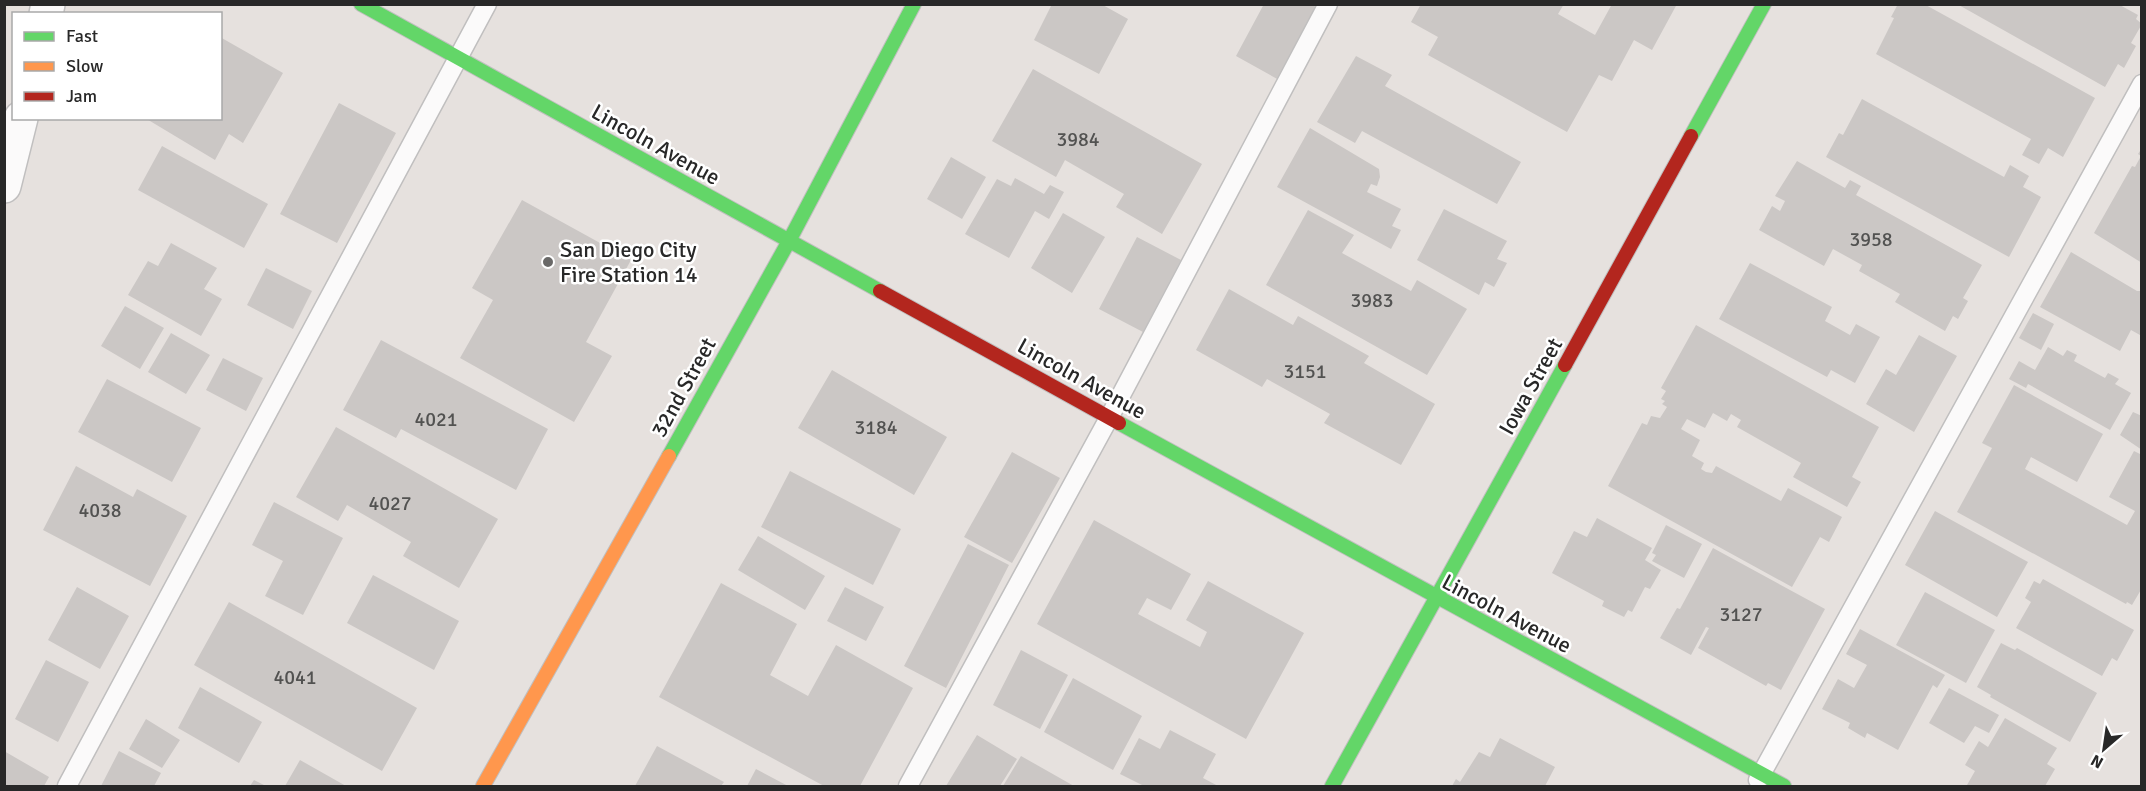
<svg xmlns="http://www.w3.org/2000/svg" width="2146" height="791" font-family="Signika,sans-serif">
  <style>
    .building { fill: #cbc7c5 }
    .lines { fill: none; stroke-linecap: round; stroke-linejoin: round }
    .lane-casing { stroke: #c0bfbf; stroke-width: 21 }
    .street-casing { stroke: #c0bfbf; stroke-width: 36 }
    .fast-casing { stroke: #c0bfbf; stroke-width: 16 }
    .slow-casing { stroke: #c0bfbf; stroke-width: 16 }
    .jam-casing { stroke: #c0bfbf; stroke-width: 16 }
    .lane { stroke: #fbfafa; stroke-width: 18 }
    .street { stroke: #fbfafa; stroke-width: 33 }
    .fast { stroke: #63d668; stroke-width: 14 }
    .slow { stroke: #ff974d; stroke-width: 14 }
    .jam { stroke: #b3261e; stroke-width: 14 }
    .poi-dot { fill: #6a6968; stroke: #fff; stroke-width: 2 }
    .labels { text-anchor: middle; stroke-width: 5; stroke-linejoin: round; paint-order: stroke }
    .number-label { font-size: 20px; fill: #525251 }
    .street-label { font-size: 22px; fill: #282828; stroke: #fff }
    .poi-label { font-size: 22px; fill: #282828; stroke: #fff; text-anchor: start }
  </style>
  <rect width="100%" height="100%" fill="#e6e1de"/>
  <!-- building -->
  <path class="building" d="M 1052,4 L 1101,4 L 1128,19 L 1099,74 L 1034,40 Z
    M 1264,4 L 1311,4 L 1319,9 L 1279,80 L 1236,56 Z
    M 1421,4 L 1564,4 L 1558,14 L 1595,35 L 1612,4 L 1677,4 L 1652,50 L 1634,40 L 1612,81 L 1599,75 L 1567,132 L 1428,55 L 1438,37 L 1411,22 Z
    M 1898,4 L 1924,4 L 2095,98 L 2063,157 L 2048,148 L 2039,164 L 2022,155 L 2031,139 L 1876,54 L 1894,18 L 1891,17 Z
    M 1957,4 L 2118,4 L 2138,15 L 2136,19 L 2142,24 L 2131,43 L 2136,46 L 2124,68 L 2118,64 L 2105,87 Z
    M 220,37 L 283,73 L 243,143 L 229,134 L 215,160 L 145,118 L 220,118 Z
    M 1356,56 L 1392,75 L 1385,86 L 1521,162 L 1497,204 L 1362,131 L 1355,143 L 1317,122 Z
    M 1033,69 L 1202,164 L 1162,234 L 1116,207 L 1124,194 L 1065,160 L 1056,177 L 992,141 Z
    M 1862,99 L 2004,177 L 2010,165 L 2029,176 L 2023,187 L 2041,197 L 2009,257 L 1826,157 L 1839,133 L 1843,135 Z
    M 339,103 L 396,133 L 337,243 L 280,214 Z
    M 1310,128 L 1379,169 L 1380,177 L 1377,186 L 1371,184 L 1367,192 L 1401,209 L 1392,226 L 1401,230 L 1391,249 L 1277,187 Z
    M 162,146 L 268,204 L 244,248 L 138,190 Z
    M 2142,148 L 2142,263 L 2094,233 L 2132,166 L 2135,167 L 2141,156 L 2138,154 Z
    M 951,157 L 986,177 L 962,219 L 927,199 Z
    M 1797,161 L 1845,188 L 1850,180 L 1861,186 L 1856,195 L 1982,265 L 1963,298 L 1968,301 L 1958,319 L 1953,316 L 1945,331 L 1895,302 L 1900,294 L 1859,271 L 1862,265 L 1833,249 L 1824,266 L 1759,230 L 1772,206 L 1780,211 L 1785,201 L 1775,196 Z
    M 1015,178 L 1044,194 L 1050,185 L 1064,192 L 1049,219 L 1035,211 L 1009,258 L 965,234 L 997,179 L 1011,186 Z
    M 522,200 L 631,260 L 586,342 L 612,356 L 574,422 L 460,358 L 493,300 L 472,288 Z
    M 1444,209 L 1507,241 L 1497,259 L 1507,263 L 1494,287 L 1485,282 L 1479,295 L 1417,260 Z
    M 1308,210 L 1354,235 L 1342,253 L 1411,291 L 1417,280 L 1467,309 L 1427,375 L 1266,285 Z
    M 1063,213 L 1105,237 L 1072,293 L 1031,268 Z
    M 1137,237 L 1181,260 L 1143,332 L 1099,309 Z
    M 171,243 L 217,268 L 204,289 L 222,299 L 201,336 L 128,295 L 148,261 L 158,266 Z
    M 2071,252 L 2137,291 L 2142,291 L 2142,332 L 2140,335 L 2131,330 L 2120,351 L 2040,307 Z
    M 1750,263 L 1832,307 L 1825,321 L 1850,335 L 1856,324 L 1880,337 L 1855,383 L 1831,370 L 1827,377 L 1719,319 Z
    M 266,268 L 312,291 L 293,329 L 247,305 Z
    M 1229,289 L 1293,325 L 1298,316 L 1369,356 L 1364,363 L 1435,404 L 1401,465 L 1324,423 L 1330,414 L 1267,379 L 1262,387 L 1196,350 Z
    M 125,306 L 164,328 L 140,369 L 101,346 Z
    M 2033,313 L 2054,324 L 2041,350 L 2019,338 Z
    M 1696,325 L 1879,427 L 1852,477 L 1861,482 L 1847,507 L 1793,477 L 1801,463 L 1737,427 L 1741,420 L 1731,414 L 1727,421 L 1713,413 L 1705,428 L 1687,419 L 1681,429 L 1700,440 L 1692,456 L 1704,463 L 1701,469 L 1706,472 L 1712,473 L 1716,466 L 1781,501 L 1788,488 L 1842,517 L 1829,542 L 1820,537 L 1792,587 L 1608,486 L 1642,423 L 1647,425 L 1651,416 L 1660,418 L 1667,407 L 1662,404 L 1665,401 L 1661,399 L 1666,391 L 1661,388 Z
    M 171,333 L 210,355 L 186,394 L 148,372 Z
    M 1919,335 L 1957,356 L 1914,432 L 1866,404 L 1886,369 L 1896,375 Z
    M 381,340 L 548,429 L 516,490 L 401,429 L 396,438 L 343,410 Z
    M 2048,347 L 2063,356 L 2067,350 L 2077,355 L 2074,361 L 2105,378 L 2108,373 L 2119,379 L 2115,384 L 2131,393 L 2110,430 L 2028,384 L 2026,388 L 2009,379 L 2019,361 L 2035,370 Z
    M 223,358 L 263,378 L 246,411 L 206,390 Z
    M 832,370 L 947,437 L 914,495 L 798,428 Z
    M 107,379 L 201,428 L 172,482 L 78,432 Z
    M 2014,385 L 2103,434 L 2077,482 L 2031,457 L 2025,469 L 2127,525 L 2135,511 L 2109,497 L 2134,451 L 2142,455 L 2142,588 L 2132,605 L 2127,602 L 2126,604 L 1957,512 L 1992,448 L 1982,443 Z
    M 2133,412 L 2142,416 L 2142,450 L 2120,435 Z
    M 336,427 L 498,519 L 459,588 L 403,556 L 411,542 L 347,505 L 338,521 L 296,497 Z
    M 1012,452 L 1060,478 L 1012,563 L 964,537 Z
    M 76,466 L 133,497 L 137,489 L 187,516 L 150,586 L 43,530 Z
    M 790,471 L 901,529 L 873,585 L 761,527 Z
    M 274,502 L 343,538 L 303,615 L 265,596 L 283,561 L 252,545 Z
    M 1935,511 L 2028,562 L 1997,617 L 1905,565 Z
    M 1597,518 L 1652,548 L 1645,560 L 1661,570 L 1650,589 L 1645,587 L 1632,612 L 1628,610 L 1624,617 L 1602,606 L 1604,601 L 1552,573 L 1574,531 L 1587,537 Z
    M 1094,520 L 1191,574 L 1171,610 L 1147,598 L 1138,614 L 1200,647 L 1207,632 L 1186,620 L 1208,581 L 1304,633 L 1246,739 L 1037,624 Z
    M 1666,525 L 1702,544 L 1684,578 L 1652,561 L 1656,555 L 1652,553 Z
    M 758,536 L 825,576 L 805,610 L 738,570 Z
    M 968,544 L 1009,565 L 946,688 L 904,666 Z
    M 1713,548 L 1825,609 L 1781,690 L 1768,683 L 1766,686 L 1698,648 L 1709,628 L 1706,627 L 1691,655 L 1660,638 L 1677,608 L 1680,609 Z
    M 373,575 L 459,621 L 434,670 L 347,623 Z
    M 2043,579 L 2134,630 L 2117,661 L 2112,658 L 2102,676 L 2016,628 L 2031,602 L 2025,598 L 2034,581 L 2040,584 Z
    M 721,583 L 797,624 L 770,675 L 808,696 L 836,645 L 913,688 L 860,786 L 824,786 L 659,697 Z
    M 77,587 L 129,616 L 100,669 L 48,640 Z
    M 845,587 L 884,607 L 866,641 L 827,621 Z
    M 1925,592 L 1995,630 L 1966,683 L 1896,645 Z
    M 229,602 L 417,708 L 382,771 L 194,665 Z
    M 1860,629 L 1945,675 L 1937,688 L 1933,685 L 1898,750 L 1867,733 L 1865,738 L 1848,728 L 1850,723 L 1822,709 L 1838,679 L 1854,688 L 1867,665 L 1846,654 Z
    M 2001,643 L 2015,650 L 2017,648 L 2097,693 L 2070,742 L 1990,697 L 1991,695 L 1977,687 Z
    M 1021,650 L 1068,675 L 1040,729 L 993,705 Z
    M 46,660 L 89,682 L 58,742 L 15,719 Z
    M 1073,678 L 1142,716 L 1113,770 L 1044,732 Z
    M 200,687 L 262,722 L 239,763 L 178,728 Z
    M 1949,688 L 1999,715 L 1989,733 L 1975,726 L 1964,743 L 1929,723 Z
    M 2005,718 L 2057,748 L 2047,764 L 2055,769 L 2045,786 L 1967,785 L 1975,771 L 1965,765 L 1979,741 L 1988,747 Z
    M 146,719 L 180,740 L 162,768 L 129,749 Z
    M 1170,730 L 1216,754 L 1203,778 L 1218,786 L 1144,786 L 1120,774 L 1139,738 L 1160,749 Z
    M 977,735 L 1017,759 L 1000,786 L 946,786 Z
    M 1500,738 L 1555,767 L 1545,786 L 1452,786 L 1456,779 L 1460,782 L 1479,752 L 1490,757 Z
    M 657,746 L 724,782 L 721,786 L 635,786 Z
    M 4,751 L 49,777 L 44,786 L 4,786 Z
    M 119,751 L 161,773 L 154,786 L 101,786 Z
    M 1021,756 L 1074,786 L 1003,786 Z
    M 300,760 L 346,786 L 285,786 Z
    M 756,769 L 788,786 L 747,786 Z
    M 254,780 L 266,786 L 250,786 Z"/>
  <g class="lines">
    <defs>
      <path id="lane" d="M 1758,780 L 2142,84
        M 67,786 L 487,4
        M 908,786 L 1110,416 L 1328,4"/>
      <path id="street" d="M 46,14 L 48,4
        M 4,186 L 21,118"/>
      <path id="fast" d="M 361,4 L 880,291
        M 1691,136 L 1764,4
        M 1119,423 L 1784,786
        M 669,456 L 789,241 L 914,4
        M 1332,786 L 1565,365"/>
      <path id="slow" d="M 483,786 L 669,456"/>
      <path id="jam" d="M 880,291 L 1119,423
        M 1565,365 L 1691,136"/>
    </defs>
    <!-- lane casing -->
    <use href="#lane" class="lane-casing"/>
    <!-- street casing -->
    <use href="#street" class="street-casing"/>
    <!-- fast casing -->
    <use href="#fast" class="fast-casing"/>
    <!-- slow casing -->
    <use href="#slow" class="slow-casing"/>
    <!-- jam casing -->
    <use href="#jam" class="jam-casing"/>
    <!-- lane -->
    <use href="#lane" class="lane"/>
    <!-- street -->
    <use href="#street" class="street"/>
    <!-- fast -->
    <use href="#fast" class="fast"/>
    <!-- slow -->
    <use href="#slow" class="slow"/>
    <!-- jam -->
    <use href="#jam" class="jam"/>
  </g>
  <!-- markers -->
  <circle class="poi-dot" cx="548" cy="262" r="6"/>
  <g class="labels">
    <!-- number labels -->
    <g class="number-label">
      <text x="1078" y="146">3984</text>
      <text x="1871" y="246">3958</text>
      <text x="1372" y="307">3983</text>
      <text x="1305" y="378">3151</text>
      <text x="436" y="426">4021</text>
      <text x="876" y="434">3184</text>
      <text x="390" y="510">4027</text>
      <text x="100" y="517">4038</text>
      <text x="1741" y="621">3127</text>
      <text x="295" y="684">4041</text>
    </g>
    <!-- street labels -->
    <g class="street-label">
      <text transform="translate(656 144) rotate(29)" y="8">Lincoln Avenue</text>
      <text transform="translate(1082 378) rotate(29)" y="8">Lincoln Avenue</text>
      <text transform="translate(1530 386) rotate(-61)" y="8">Iowa Street</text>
      <text transform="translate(683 387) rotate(-61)" y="8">32nd Street</text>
      <text transform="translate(1507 613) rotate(28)" y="8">Lincoln Avenue</text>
    </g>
    <!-- poi labels -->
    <g class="poi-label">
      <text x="560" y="257">San Diego City<tspan x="560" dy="25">Fire Station 14</tspan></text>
    </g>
  </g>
  <!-- border -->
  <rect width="2146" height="791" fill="none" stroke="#282828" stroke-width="12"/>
  <!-- legend -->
  <rect x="12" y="12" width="210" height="108" fill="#ffffff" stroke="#a9a9a9" stroke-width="1.5"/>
  <rect x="24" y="32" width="30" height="9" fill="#63d668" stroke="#a9a9a9" stroke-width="1.5"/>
  <text x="66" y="42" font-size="18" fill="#282828">Fast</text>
  <rect x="24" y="62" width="30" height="9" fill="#ff974d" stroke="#a9a9a9" stroke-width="1.5"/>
  <text x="66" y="72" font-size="18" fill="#282828">Slow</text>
  <rect x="24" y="92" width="30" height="9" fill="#b3261e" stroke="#a9a9a9" stroke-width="1.5"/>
  <text x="66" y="102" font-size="18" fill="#282828">Jam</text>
  <!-- north arrow -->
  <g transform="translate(2104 749) rotate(209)" stroke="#ffffff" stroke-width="4.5" paint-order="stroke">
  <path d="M0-4.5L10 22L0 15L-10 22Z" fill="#282828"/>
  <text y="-9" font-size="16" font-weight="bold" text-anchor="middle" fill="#282828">N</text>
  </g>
</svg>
